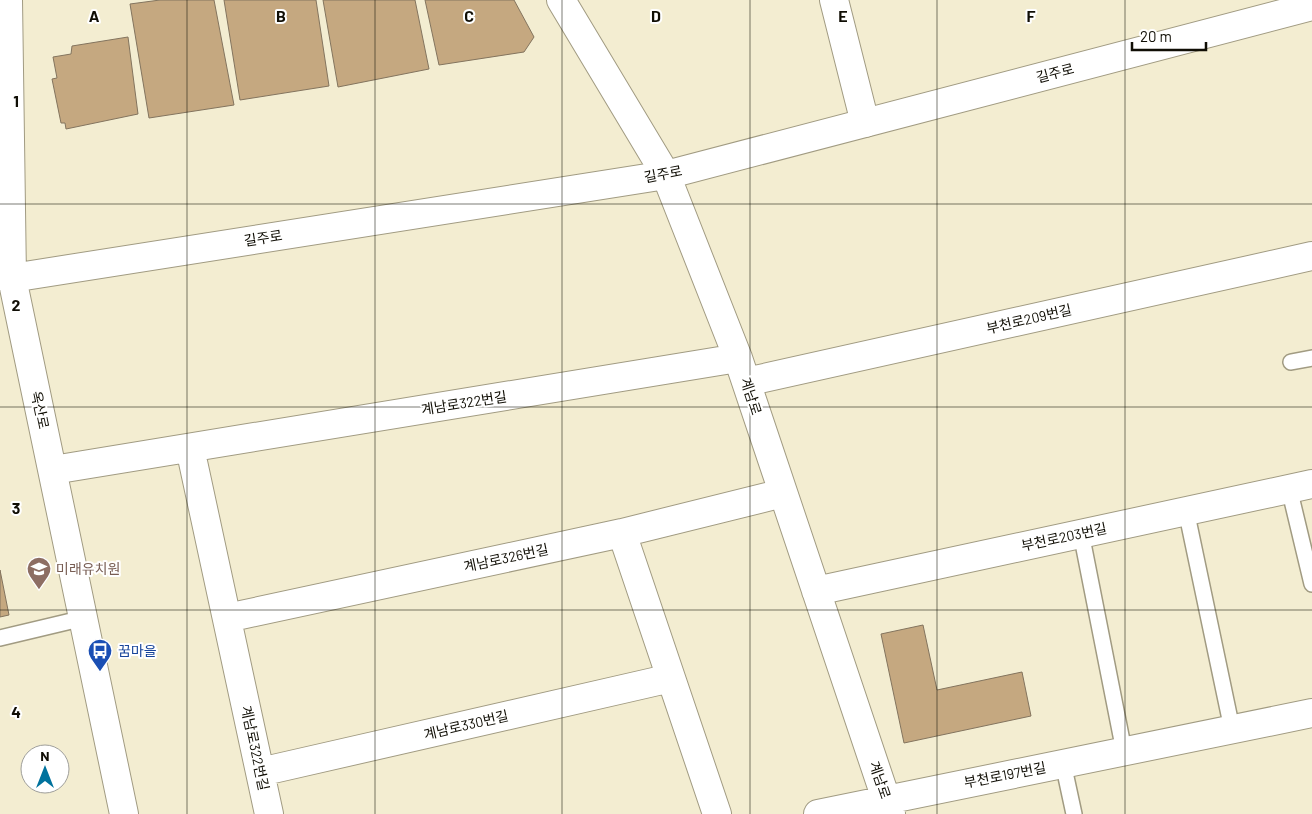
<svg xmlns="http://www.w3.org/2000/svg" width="1312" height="814" font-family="Barlow,'Noto Sans KR',sans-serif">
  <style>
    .building { fill: #c5a880; stroke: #83745e }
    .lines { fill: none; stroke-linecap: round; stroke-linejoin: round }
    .lane-casing { stroke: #a19b82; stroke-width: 18 }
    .street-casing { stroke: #a19b82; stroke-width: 30 }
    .secondary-casing { stroke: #a19b82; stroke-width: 30 }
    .lane { stroke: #fff; stroke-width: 15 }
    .street { stroke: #fff; stroke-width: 28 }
    .secondary { stroke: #fff; stroke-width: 28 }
    .grid { fill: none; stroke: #100e05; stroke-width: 1; stroke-opacity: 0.55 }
    .labels { text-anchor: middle; stroke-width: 4; stroke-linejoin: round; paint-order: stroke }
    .street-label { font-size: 14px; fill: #100e05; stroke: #fff }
    .education-label { font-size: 14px; fill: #785e54; stroke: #fff; text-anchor: start }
    .transit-label { font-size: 14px; fill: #164399; stroke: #fff; text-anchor: start }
    .grid-label { font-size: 16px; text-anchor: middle; font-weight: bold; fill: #100e05; stroke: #fff; stroke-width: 4; stroke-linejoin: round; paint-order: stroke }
  </style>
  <rect width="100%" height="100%" fill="#f3edd1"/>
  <!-- building -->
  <path class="building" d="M 160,0 L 214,0 L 234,105 L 149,118 L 130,4 Z
    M 224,0 L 316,0 L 329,86 L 240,100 Z
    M 323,0 L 415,0 L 429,69 L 338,87 Z
    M 425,0 L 514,0 L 534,37 L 524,52 L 439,65 Z
    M 128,37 L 138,114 L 66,129 L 65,123 L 61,123 L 52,79 L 57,78 L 53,57 L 71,54 L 72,46 Z
    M 0,570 L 9,615 L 0,617 Z
    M 923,625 L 937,690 L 1022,672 L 1031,716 L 904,743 L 881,634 Z"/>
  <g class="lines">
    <defs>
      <path id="lane" d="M 1291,362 L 1312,358
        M 1289,488 L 1312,584
        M 1186,510 L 1232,729
        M 1081,533 L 1124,751
        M 0,638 L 84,618
        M 1063,763 L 1074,814"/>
      <path id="street" d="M 561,0 L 666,175 L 738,358 L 891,814
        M 834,0 L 865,123
        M 746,382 L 1312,256
        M 190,448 L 269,814
        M 53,470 L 738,358
        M 622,533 L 717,814
        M 816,591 L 1312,484
        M 227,618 L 622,533 L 783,493
        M 260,772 L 671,678
        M 818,814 L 1312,713"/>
      <path id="secondary" d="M 8,0 L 12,278 L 124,814
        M 0,276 L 12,278 L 666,175 L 1312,6"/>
    </defs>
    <!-- lane casing -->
    <use href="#lane" class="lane-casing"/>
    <!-- street casing -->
    <use href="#street" class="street-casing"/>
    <!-- secondary casing -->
    <use href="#secondary" class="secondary-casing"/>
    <!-- lane -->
    <use href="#lane" class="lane"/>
    <!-- street -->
    <use href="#street" class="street"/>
    <!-- secondary -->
    <use href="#secondary" class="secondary"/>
  </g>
  <!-- grid -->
  <path class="grid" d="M 187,0 L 187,814M 375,0 L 375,814M 562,0 L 562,814M 750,0 L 750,814M 937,0 L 937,814M 1125,0 L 1125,814M 0,204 L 1312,204M 0,407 L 1312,407M 0,610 L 1312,610"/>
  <!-- icons -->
  <defs>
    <symbol id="school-pin" viewBox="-11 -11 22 30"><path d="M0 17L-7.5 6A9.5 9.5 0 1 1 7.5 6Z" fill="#8d6e63" stroke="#fff"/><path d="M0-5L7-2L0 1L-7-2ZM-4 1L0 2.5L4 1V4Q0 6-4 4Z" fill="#fff"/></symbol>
    <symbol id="bus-pin" viewBox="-11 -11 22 30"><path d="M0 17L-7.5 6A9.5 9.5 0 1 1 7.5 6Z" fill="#1a4fb4" stroke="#fff"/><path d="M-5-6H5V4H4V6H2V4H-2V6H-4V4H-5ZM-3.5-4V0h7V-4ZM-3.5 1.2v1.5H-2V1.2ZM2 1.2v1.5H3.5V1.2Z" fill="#fff"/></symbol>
  </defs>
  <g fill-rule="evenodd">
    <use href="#school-pin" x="25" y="555" width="28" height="38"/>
    <use href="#bus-pin" x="86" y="637" width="28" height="38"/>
  </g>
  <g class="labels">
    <!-- street labels -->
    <g class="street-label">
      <text transform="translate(1055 73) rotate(-15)" y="5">길주로</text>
      <text transform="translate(663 174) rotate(-11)" y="5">길주로</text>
      <text transform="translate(263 238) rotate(-9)" y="5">길주로</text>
      <text transform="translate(1029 319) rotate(-13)" y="5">부천로209번길</text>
      <text transform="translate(751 396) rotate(72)" y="5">계남로</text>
      <text transform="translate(464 403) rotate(-9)" y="5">계남로322번길</text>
      <text transform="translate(40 410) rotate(78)" y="5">옥산로</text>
      <text transform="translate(1064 537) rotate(-12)" y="5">부천로203번길</text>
      <text transform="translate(506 558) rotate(-12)" y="5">계남로326번길</text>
      <text transform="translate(466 725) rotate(-13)" y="5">계남로330번길</text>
      <text transform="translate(255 748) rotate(78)" y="5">계남로322번길</text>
      <text transform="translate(1005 775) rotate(-11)" y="5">부천로197번길</text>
      <text transform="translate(880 780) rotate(71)" y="5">계남로</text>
    </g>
    <!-- education labels -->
    <g class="education-label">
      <text x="56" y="574">미래유치원</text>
    </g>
    <!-- transit labels -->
    <g class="transit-label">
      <text x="118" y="656">꿈마을</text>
    </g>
  </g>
  <g class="grid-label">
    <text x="94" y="22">A</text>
    <text x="281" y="22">B</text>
    <text x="469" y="22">C</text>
    <text x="656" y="22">D</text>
    <text x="843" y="22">E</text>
    <text x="1031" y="22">F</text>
    <text x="16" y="107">1</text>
    <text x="16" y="311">2</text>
    <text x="16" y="514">3</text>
    <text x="16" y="718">4</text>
  </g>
  <!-- north arrow -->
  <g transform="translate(45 769)"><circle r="24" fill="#ffffff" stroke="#9f9f9b"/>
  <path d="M0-4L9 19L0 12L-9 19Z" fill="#00729d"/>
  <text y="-8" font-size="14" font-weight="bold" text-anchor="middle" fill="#100e05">N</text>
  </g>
  <!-- scale -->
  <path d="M1132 42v8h74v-8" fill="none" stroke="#100e05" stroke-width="2.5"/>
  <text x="1140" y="42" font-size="15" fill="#100e05" stroke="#ffffff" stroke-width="4" paint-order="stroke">20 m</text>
</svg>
